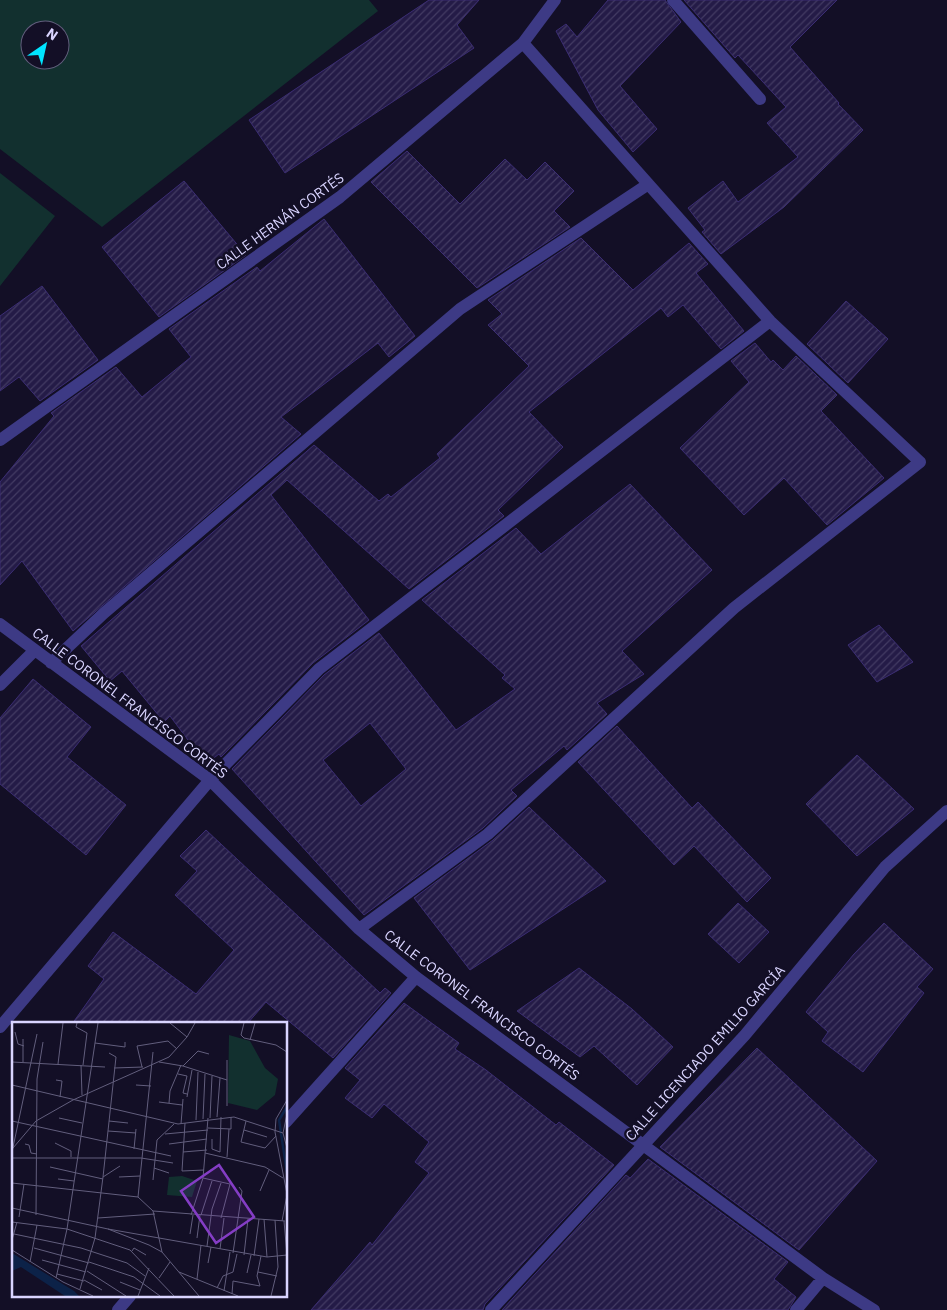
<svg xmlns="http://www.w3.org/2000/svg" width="947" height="1310" font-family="'IBM Plex Sans',sans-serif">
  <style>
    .grass { fill: #12302f; fill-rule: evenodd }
    .building { fill: url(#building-hatch); stroke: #3b2d73; fill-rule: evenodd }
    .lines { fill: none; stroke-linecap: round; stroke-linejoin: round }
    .street { stroke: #3d3a85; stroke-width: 12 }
    .labels { text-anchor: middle; stroke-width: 5; stroke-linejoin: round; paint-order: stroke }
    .street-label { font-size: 14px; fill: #d9d4ff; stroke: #130f26 }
    .inset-river { fill: none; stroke: #0c2248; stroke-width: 2.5 }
    .inset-road { fill: none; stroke: #625e7d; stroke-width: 1 }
    .view { fill: #843dc5; fill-opacity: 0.15; stroke: #843dc5; stroke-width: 2.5 }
    .inset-edge { fill: none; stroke: #d9d4ff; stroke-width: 2.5 }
  </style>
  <defs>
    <pattern id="building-hatch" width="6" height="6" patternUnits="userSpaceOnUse" patternTransform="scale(1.25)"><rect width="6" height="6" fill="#241b47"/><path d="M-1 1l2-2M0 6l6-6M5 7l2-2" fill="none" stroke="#433b63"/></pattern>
  </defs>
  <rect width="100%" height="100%" fill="#130f26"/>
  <!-- grass -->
  <path class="grass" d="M 0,0 L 369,0 L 378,11 L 102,227 L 0,149 ZM 30,30 L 60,30 L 60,60 L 30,60 Z
    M 0,173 L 55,216 L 0,286 Z"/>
  <!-- building -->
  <path class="building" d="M 429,0 L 479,0 L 457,25 L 474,48 L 285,173 L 249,120 Z
    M 608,0 L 665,0 L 681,22 L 620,86 L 657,129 L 633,152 L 598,110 L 556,31 L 566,24 L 577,37 Z
    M 684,0 L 837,0 L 790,47 L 839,103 L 838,104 L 863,130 L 784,207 L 721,254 L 702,232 L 705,230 L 688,208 L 723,181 L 738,202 L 798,157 L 767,123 L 786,107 L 738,55 L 735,58 Z
    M 407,151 L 460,204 L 505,159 L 527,180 L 545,162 L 574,191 L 554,211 L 570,227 L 477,288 L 371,182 Z
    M 184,181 L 246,255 L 159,317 L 102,247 Z
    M 324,219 L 415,336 L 389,357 L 378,343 L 281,417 L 301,434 L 73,631 L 22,561 L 0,585 L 0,482 L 54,416 L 51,413 L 116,367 L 142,397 L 191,357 L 169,329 L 257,267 L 260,271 Z
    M 581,238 L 633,290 L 689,243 L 708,264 L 696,273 L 744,331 L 721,349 L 683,305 L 668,317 L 661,308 L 529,412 L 563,447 L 498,510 L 504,516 L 409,589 L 287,480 L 271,495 L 369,620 L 313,663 L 221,757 L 219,754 L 206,764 L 170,716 L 164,722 L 122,671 L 110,681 L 81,646 L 314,445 L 379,501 L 388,494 L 391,497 L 440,458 L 437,454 L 529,366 L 488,325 L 502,314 L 488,300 Z
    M 42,286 L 98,360 L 40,401 L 19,377 L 0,391 L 0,316 Z
    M 846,301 L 888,339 L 848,383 L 807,344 Z
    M 755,343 L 771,362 L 773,360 L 783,370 L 796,356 L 837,395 L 821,411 L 884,478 L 827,525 L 784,478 L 744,515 L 680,448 L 749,382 L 731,361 Z
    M 630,484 L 712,570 L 622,651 L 644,674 L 597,703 L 607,714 L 567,750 L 564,746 L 511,790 L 517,796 L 483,828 L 364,915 L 232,769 L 324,675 L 379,633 L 456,730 L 515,689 L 502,678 L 505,675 L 422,600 L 516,528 L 541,554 ZM 370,723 L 406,769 L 361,806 L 323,760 Z
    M 879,625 L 913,662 L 877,682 L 848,645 Z
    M 33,679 L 91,727 L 67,757 L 126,805 L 86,855 L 0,784 L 0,718 Z
    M 617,726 L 692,808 L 698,802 L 771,878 L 747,902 L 694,846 L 674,865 L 578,762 Z
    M 857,755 L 914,809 L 857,856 L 806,804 Z
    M 529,807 L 606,881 L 470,970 L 414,898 L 493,840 Z
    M 206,830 L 380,993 L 385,988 L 391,993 L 333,1058 L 266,1002 L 247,1024 L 72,1024 L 104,979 L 88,966 L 113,932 L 196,994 L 234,950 L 175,895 L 197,871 L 180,856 Z
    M 738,903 L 769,932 L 739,963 L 708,934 Z
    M 884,923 L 933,969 L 917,987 L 924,993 L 863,1072 L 822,1041 L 828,1032 L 806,1012 L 854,954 Z
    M 579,968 L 632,1009 L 673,1047 L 637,1085 L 594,1046 L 580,1057 L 517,1011 Z
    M 404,1003 L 459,1043 L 455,1049 L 486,1070 L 556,1125 L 559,1122 L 614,1165 L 485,1304 L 483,1310 L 311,1310 L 370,1242 L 372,1245 L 429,1173 L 415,1162 L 429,1142 L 384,1104 L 372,1118 L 345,1098 L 360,1080 L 345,1068 Z
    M 757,1048 L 877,1161 L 799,1250 L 660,1147 Z
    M 648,1159 L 788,1262 L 774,1279 L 796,1297 L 788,1310 L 502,1310 L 626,1175 L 630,1178 Z"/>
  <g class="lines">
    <!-- street -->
    <path class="street" d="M 673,0 L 760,99
      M 0,440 L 340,197 L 523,43 L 555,0
      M 0,624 L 210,780 L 359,929 L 416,977 L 823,1278 L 874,1310
      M 51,663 L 104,613 L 460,309 L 647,185
      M 0,685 L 35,650
      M 359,929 L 488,834 L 734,608 L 920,462 L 770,321 L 523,43
      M 0,1027 L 210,780 L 319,669 L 770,321
      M 286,1122 L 416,977
      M 118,1310 L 130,1296
      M 491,1310 L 745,1035 L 885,867 L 947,811
      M 796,1310 L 823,1278"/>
  </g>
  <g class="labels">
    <!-- street labels -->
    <g class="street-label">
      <text transform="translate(280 221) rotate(-36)" y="5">CALLE HERNÁN CORTÉS</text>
      <text transform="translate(130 703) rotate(37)" y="5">CALLE CORONEL FRANCISCO CORTÉS</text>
      <text transform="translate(482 1005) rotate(37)" y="5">CALLE CORONEL FRANCISCO CORTÉS</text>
      <text transform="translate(705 1053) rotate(-48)" y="5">CALLE LICENCIADO EMILIO GARCÍA</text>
    </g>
  </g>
  <!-- overview -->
  <g transform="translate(12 1022)">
    <rect width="275" height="275" fill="#130f26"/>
    <path d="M 170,154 L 185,159 L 180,175 L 155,173 L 157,155 Z" fill="#12302f"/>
    <path d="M 217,13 L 238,19 L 253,46 L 266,57 L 263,73 L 245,88 L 216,81 Z" fill="#12302f"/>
    <path d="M 0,231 L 62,269 L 67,274 L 53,274 L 9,245 L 0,249 Z" fill="#0c2248"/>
    <path class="inset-river" d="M 275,85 L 267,98 L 275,151"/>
    <path class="inset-road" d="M 65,1 L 64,5 L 75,11 L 71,43M 158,1 L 175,15M 232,1 L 229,13 L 232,16 L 264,23 L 275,30M 3,10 L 6,22 L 12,24M 238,18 L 243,1M 83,21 L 113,25 L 113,20M 215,38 L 215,84M 0,40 L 93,45M 11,40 L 11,17M 147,40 L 171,44 L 215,58M 46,42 L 51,1M 69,43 L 70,73M 171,44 L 186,29 L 197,32M 130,45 L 125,24 L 156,19 L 165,27M 102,46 L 131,45M 166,52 L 175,54 L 171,71 L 175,72M 44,58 L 50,59 L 48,75M 0,63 L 166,102 L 222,95 L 271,111M 124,63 L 139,64M 175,75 L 180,48M 275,78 L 264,97 L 263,110 L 275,172M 147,80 L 170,83M 157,81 L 158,69 L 169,43M 275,92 L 271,111 L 275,126M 205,95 L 208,56M 47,96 L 70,101M 198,96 L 200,54M 191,97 L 193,52M 184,98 L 186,50M 0,99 L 159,134M 97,99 L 116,101M 234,99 L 229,120 L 253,126 L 264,114M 173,101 L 170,149 L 192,148M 169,102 L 171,77M 196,106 L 219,107 L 219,95M 232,108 L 255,115M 96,109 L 124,111M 153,112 L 196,108M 200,117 L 200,127 L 208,130M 43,121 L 59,129 L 59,135M 13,122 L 17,123 L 19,131 L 25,132M 157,122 L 195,117M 1,126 L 24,99 L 61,78 L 157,35 L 175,15 L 183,1M 122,127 L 124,107M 0,130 L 25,12M 171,130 L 195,128M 208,130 L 209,95M 193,131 L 253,145 L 271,156M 215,135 L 217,107M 0,136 L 129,136 L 161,141M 38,145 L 91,157M 142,146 L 157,151M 91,155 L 108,144M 107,155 L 128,154M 191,156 L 218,162 L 209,196M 46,157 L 62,159M 141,158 L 145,118 L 162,102M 0,161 L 126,175M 248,169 L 257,148M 126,175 L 141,30M 126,175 L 141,189 L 150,230M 0,186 L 96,207 L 137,223 L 150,230 L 187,274M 141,189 L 273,199M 24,193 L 25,57 L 31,20M 179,193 L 191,156 L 196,96M 189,193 L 200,159M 7,195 L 12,162M 86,196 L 143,192M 252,197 L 255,235M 270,199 L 275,173M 0,200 L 55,207 L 118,228 L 162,274M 96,207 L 255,235 L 275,233 L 272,199M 2,212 L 69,226 L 115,241 L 133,254M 178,212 L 181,193M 185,216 L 188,193M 0,218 L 5,200M 195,224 L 200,187 L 209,161M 22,226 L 77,241M 208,227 L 212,196M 0,228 L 51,260 L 81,274M 120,229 L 122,226 L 134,233M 221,231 L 230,169 L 227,165M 232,233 L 236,197M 242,234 L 247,197M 30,238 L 74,250M 18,240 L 25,203M 77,240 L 122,255 L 148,274M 196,241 L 199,225M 75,249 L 114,274M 167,250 L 226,274M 246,250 L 265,254M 235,251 L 239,233M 45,252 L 72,259M 44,256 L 55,207 L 86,1M 147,256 L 158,240M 185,257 L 189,223M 72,258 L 90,268M 108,260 L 128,268M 205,266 L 211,254 L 221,250 L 225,232M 68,267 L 83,216 L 91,155 L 104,35 L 97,31M 212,269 L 218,230M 220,272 L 221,259 L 248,264 L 245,254 L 249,234M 126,274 L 137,246M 259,274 L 266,245 L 263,198"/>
    <path class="view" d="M 207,143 L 242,195 L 204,221 L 169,169 Z"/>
    <rect width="275" height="275" class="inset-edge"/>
  </g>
  <!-- north arrow -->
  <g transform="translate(45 45) rotate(34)"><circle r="24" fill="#130f26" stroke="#625e7d"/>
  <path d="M0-4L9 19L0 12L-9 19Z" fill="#00e5ff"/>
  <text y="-8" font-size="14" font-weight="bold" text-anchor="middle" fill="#d9d4ff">N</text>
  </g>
</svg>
